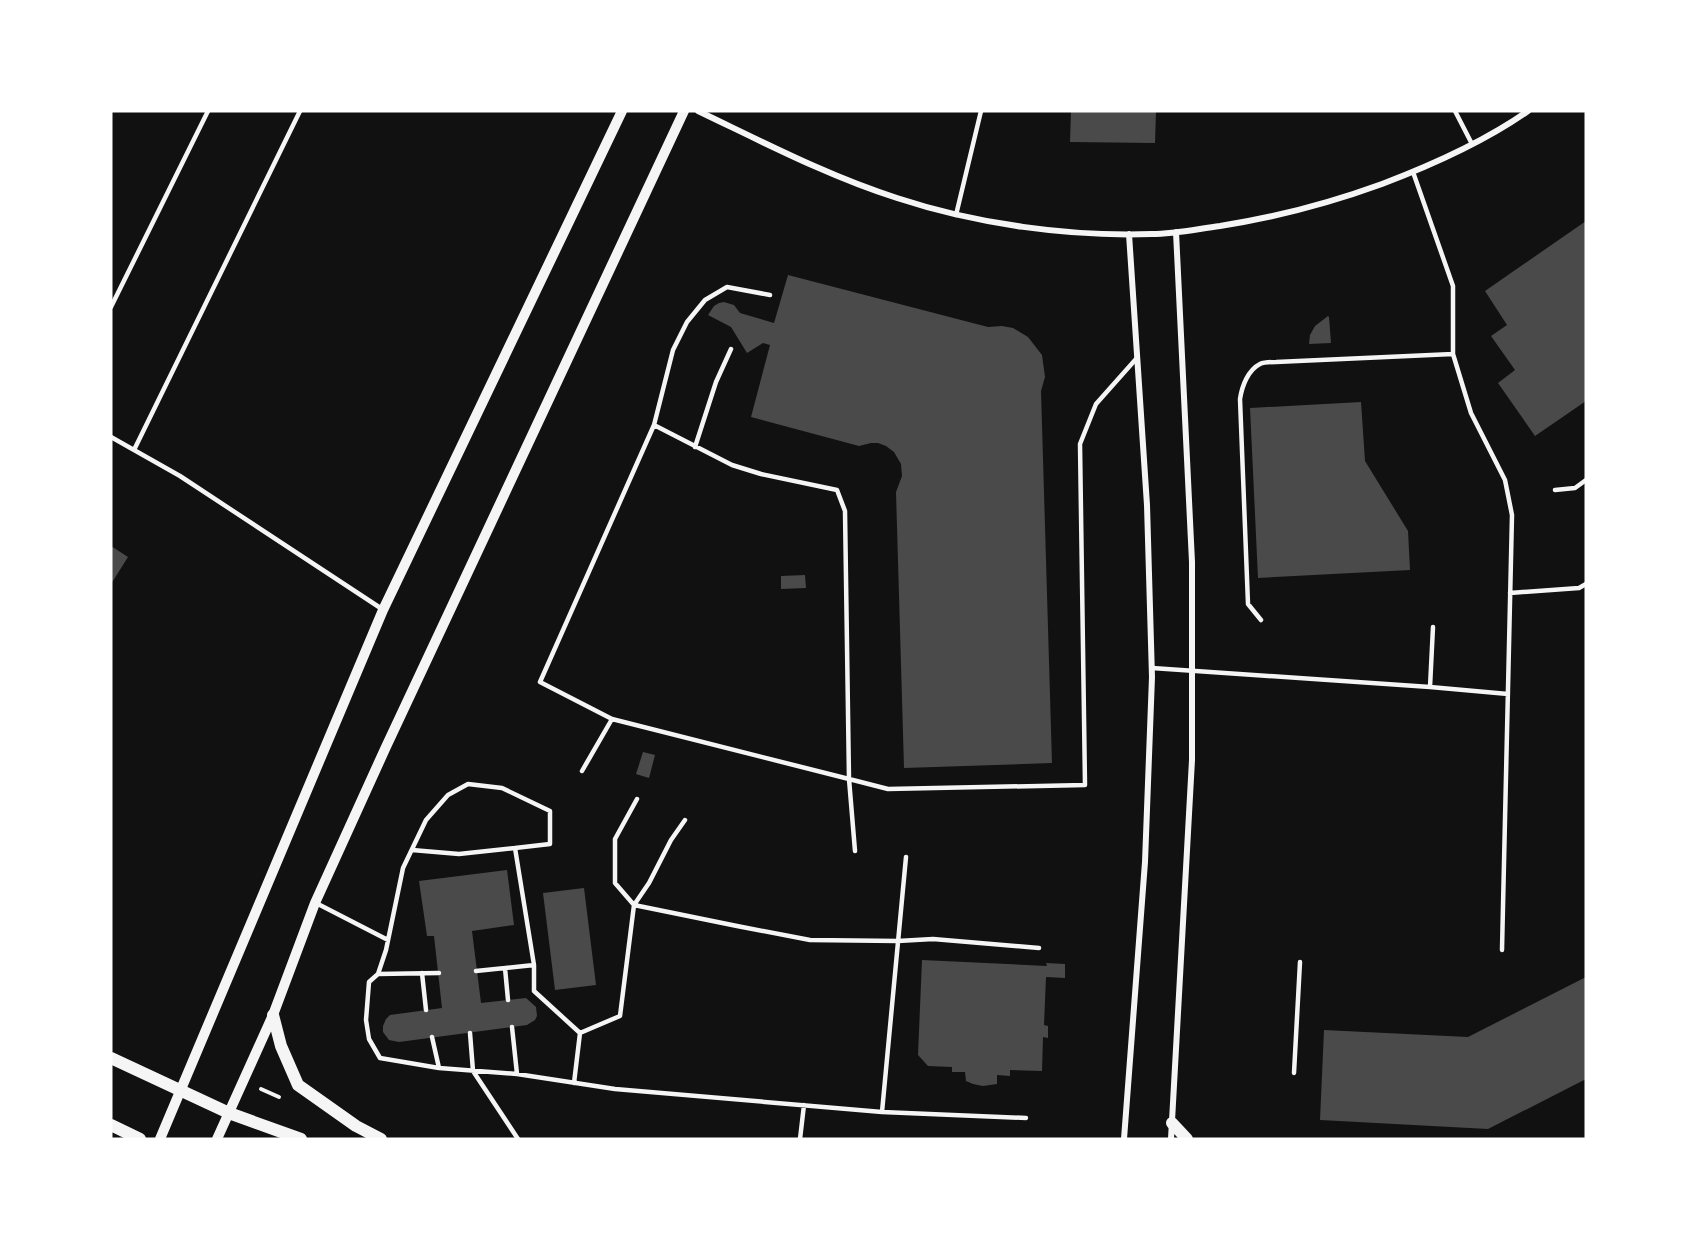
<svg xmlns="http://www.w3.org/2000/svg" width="1697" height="1250" font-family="'IBM Plex Sans',sans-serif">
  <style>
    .building { fill: #4a4a4a }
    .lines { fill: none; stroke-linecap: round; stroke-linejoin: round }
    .path { stroke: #f5f5f5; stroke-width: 4 }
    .service { stroke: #f5f5f5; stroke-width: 4.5 }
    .minor { stroke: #f5f5f5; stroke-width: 6 }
    .tertiary { stroke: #f5f5f5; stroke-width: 10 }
    .secondary { stroke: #f5f5f5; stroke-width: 12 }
  </style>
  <rect width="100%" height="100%" fill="#111"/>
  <!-- building -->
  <path class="building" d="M 1071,111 L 1156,111 L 1155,143 L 1070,142 Z
    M 1586,221 L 1586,401 L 1535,436 L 1498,383 L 1515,370 L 1491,336 L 1507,325 L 1485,291 Z
    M 788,275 L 988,327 L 1002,326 L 1013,328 L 1028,337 L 1042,355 L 1045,377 L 1041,391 L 1052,763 L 904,768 L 896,492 L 902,476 L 901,464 L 894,452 L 886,446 L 878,443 L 871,443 L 859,446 L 751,417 L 770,345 L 763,343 L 747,353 L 731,327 L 708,315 L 714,306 L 719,303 L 724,302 L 734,305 L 740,313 L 774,323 Z
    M 1328,316 L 1329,317 L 1331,343 L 1309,344 L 1310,335 L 1315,326 Z
    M 1361,402 L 1365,461 L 1408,531 L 1410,570 L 1258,578 L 1250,408 Z
    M 111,546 L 128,557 L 111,584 Z
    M 805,575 L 806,588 L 781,589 L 781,576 Z
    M 643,752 L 655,755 L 649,778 L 636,774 Z
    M 507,870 L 514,925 L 472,931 L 481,1003 L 526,998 L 536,1007 L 537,1016 L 535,1020 L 527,1025 L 399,1042 L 389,1040 L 383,1032 L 383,1026 L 386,1019 L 390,1015 L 442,1008 L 434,936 L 427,936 L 419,881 Z
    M 584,888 L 596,985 L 555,990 L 543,893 Z
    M 922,960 L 1047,966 L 1046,963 L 1065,964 L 1065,978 L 1046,977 L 1044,1025 L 1048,1026 L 1048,1038 L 1043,1037 L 1042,1071 L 1010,1070 L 1010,1076 L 997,1075 L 997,1084 L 983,1086 L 973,1084 L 966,1081 L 965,1072 L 952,1072 L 952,1067 L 928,1066 L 918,1055 Z
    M 1586,977 L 1586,1079 L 1488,1129 L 1320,1120 L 1324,1030 L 1468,1037 Z"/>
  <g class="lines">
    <!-- path -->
    <path class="path" d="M 261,1089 L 279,1097"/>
    <!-- service -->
    <path class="service" d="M 1455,111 L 1472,144
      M 1413,172 L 1453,286 L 1453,354 L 1471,413 L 1505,480 L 1512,515 L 1502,950
      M 956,215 L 981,111
      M 111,307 L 208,111
      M 654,425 L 732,465 L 761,474 L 837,490 L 845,511 L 849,779 L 888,789 L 1085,785 L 1080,444 L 1096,404 L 1136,359
      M 111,437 L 180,476 L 382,609
      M 695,447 L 716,382 L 731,349
      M 134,450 L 300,111
      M 1555,490 L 1575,488 L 1586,480
      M 1510,593 L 1579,588 L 1586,584
      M 1261,620 L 1248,604 L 1240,399 C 1242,386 1248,370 1260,364 C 1264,362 1271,362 1276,362 L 1453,354
      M 1152,668 L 1430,687 L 1508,694
      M 1430,687 L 1433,627
      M 612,719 L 540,682 L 654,425 L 673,350 L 687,322 L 705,300 L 727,287 L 770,295
      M 582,771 L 612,719 L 849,779 L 855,851
      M 637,799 L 615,839 L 615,883 L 634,905 L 737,926 L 810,940 L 898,941 L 933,939 L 1039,948
      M 412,850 L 459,854 L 515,848
      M 316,903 L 388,940
      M 505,968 L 508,1000
      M 476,971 L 534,965
      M 422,973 L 426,1010
      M 378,974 L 439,973
      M 512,1027 L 517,1074
      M 470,1033 L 473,1071 L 518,1139
      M 580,1033 L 620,1016 L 634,905 L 649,883 L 671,840 L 685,820
      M 432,1037 L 439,1068
      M 1294,1073 L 1300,962
      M 574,1083 L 580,1033 L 534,991 L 534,965 L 515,848 L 550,844 L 550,811 L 502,788 L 468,784 L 448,795 L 426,820 L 403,868 L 386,950 L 378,974 L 369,982 L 366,1020 L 369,1039 L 380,1058 L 439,1068 L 517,1074 L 615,1089 L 882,1112 L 906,857
      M 882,1112 L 1026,1118
      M 800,1139 L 804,1105"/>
    <!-- minor -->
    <path class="minor" d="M 698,111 C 763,142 828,176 897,198 C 976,224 1069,237 1152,234 C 1175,234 1197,229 1220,226 C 1278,217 1327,204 1382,184 C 1432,165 1484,142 1528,111
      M 1124,1139 L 1145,862 L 1152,677 L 1147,505 L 1129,234
      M 1171,1139 L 1192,760 L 1192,562 L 1176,232"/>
    <!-- tertiary -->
    <path class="tertiary" d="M 160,1139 L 383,610 L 622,111
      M 217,1139 L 273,1015 L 315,903 L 385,749 L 684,111"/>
    <!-- secondary -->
    <path class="secondary" d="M 273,1015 L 281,1046 L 298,1085 L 356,1126 L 381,1139
      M 111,1058 L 229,1113 L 301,1139
      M 1172,1123 L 1187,1139
      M 111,1125 L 140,1139"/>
  </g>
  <!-- border -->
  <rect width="1697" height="1250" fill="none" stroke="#ffffff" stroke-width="225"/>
</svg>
